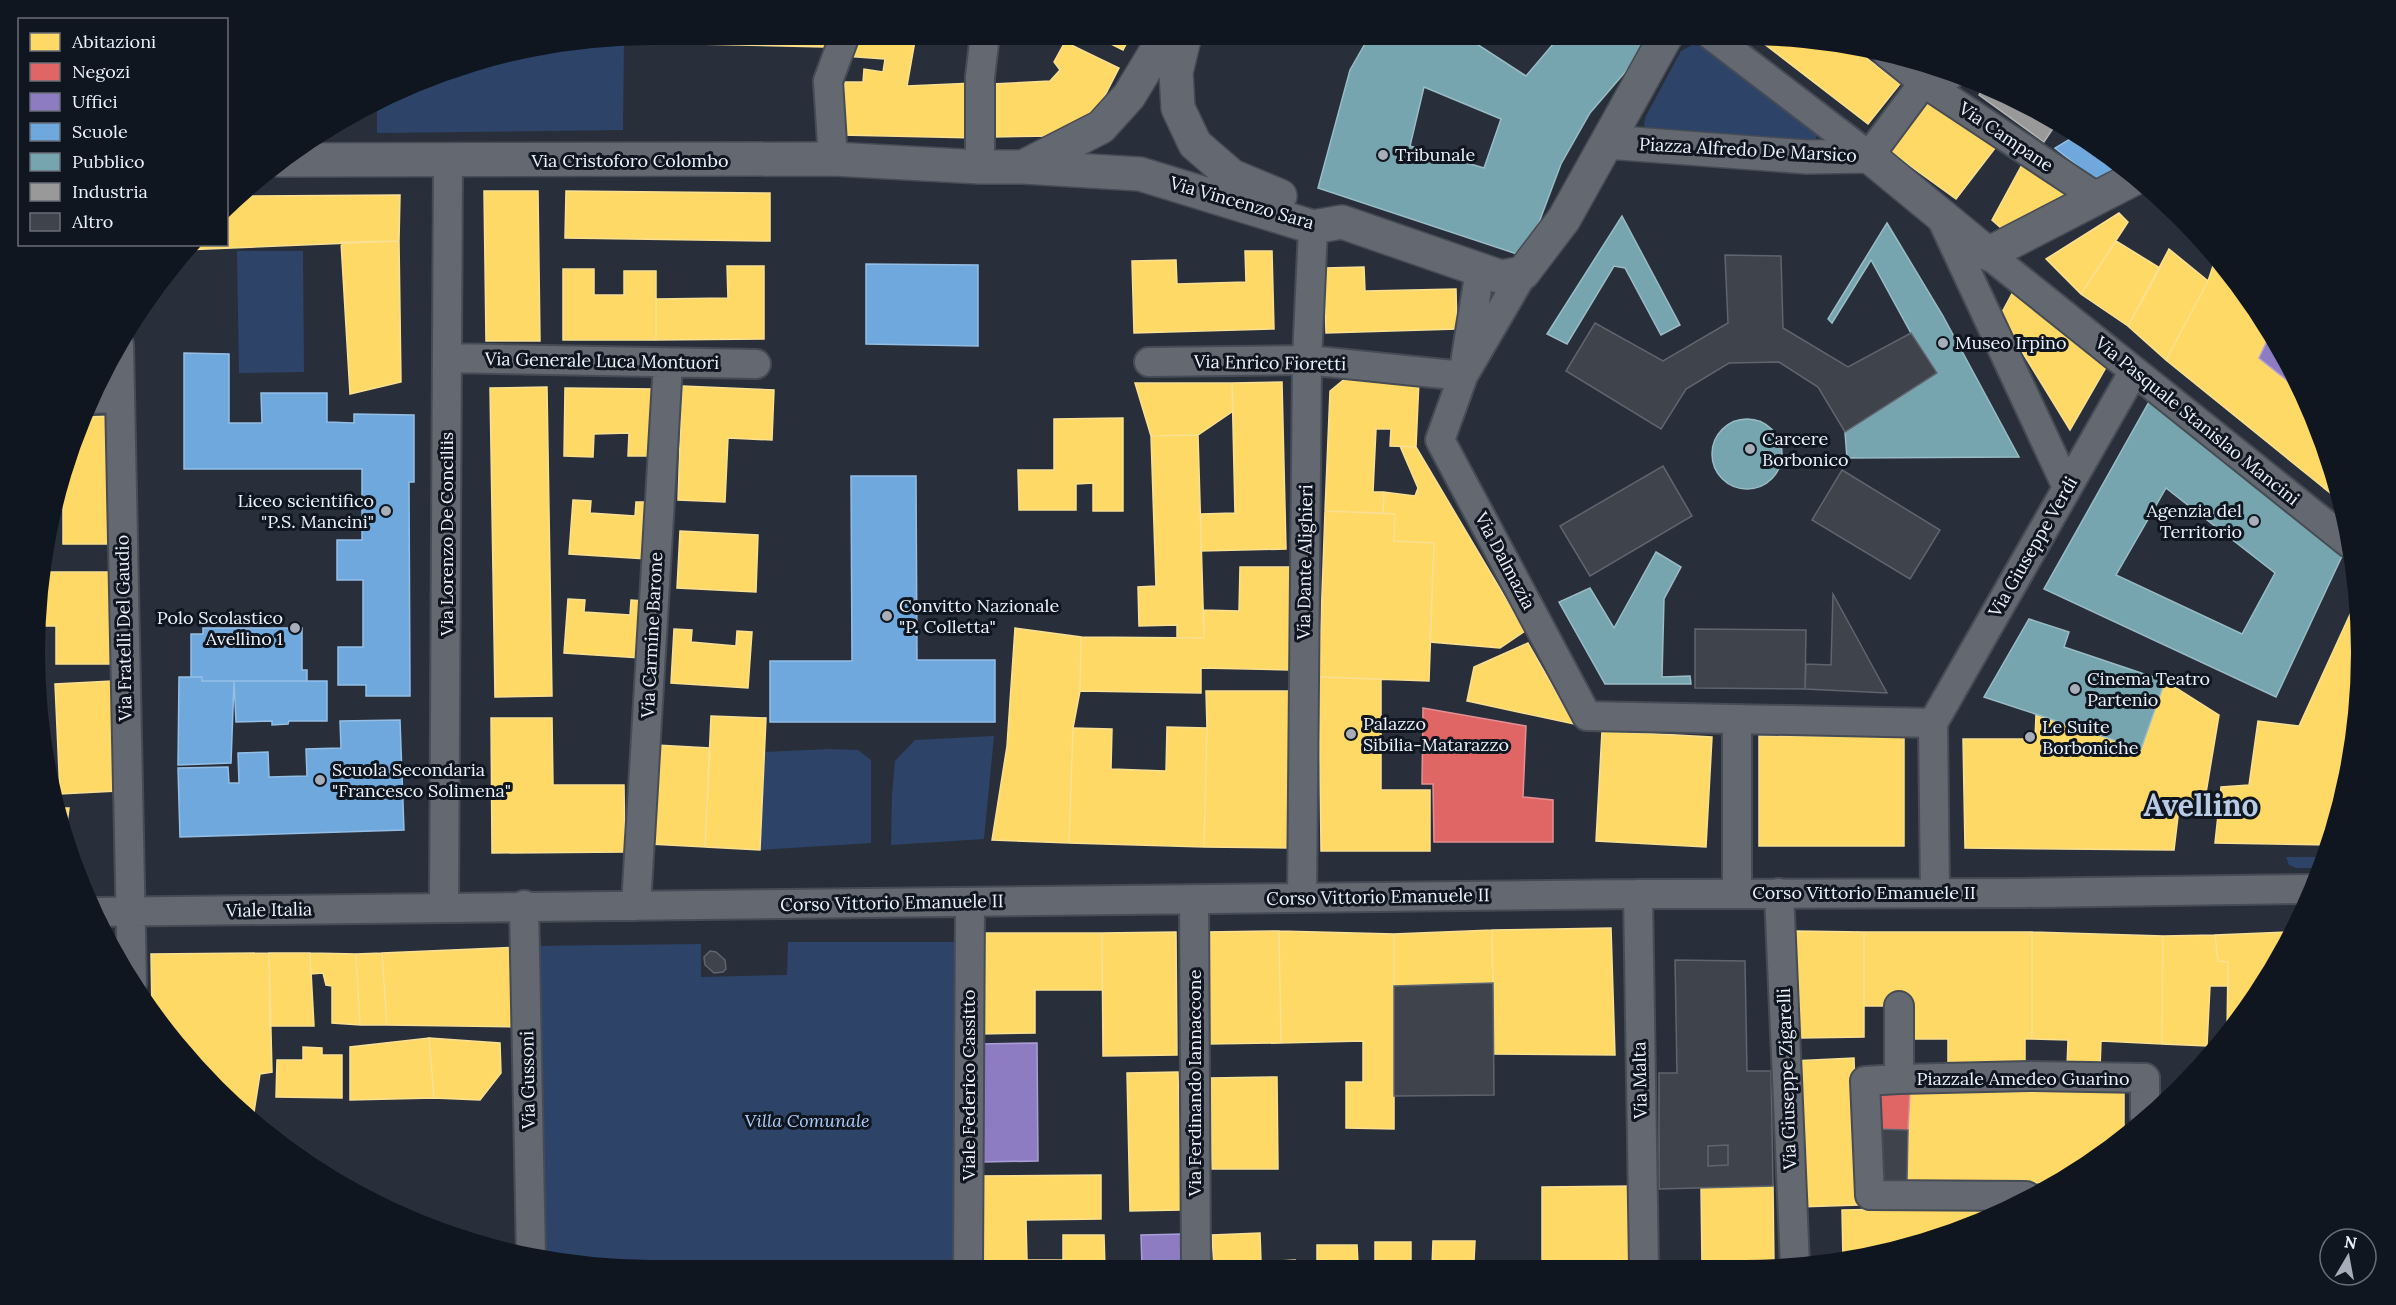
<svg xmlns="http://www.w3.org/2000/svg" width="2396" height="1305" font-family="Lora,serif">
  <style>
    .green { fill: #2d4468 }
    .homes { fill: #ffd966; stroke: #f9e093; stroke-width: 1.5 }
    .shops { fill: #e06666; stroke: #e39093; stroke-width: 1.5 }
    .offices { fill: #8e7cc3; stroke: #aa9fd4; stroke-width: 1.5 }
    .schools { fill: #6fa8dc; stroke: #94bee6; stroke-width: 1.5 }
    .public { fill: #76a5af; stroke: #99bcc6; stroke-width: 1.5; fill-rule: evenodd }
    .industry { fill: #999; stroke: #b2b4b7; stroke-width: 1.5 }
    .building { fill: #3e434c; stroke: #5f656f; stroke-width: 1.5 }
    .lines { fill: none; stroke-linecap: round; stroke-linejoin: round }
    .street-casing { stroke: #464c55; stroke-width: 32 }
    .secondary-casing { stroke: #464c55; stroke-width: 36 }
    .street { stroke: #636871; stroke-width: 28 }
    .secondary { stroke: #636871; stroke-width: 33 }
    .poi-dot { fill: #a7aeb9; stroke: #10161f; stroke-width: 2 }
    .labels { text-anchor: middle; stroke-width: 6; stroke-linejoin: round; paint-order: stroke }
    .street-label { font-size: 18px; fill: #ebf2fd; stroke: #10161f }
    .poi-label { font-size: 18px; fill: #ebf2fd; stroke: #10161f; text-anchor: start }
    .park-label { font-size: 18px; font-style: italic; fill: #b0cdf9; stroke: #10161f }
    .town-label { font-size: 30px; font-weight: bold; fill: #b9cae4; stroke: #10161f }
  </style>
  <rect width="100%" height="100%" fill="#292f3a"/>
  <!-- green -->
  <path class="green" d="M 624,37 L 623,130 L 377,133 L 377,102 L 454,67 L 532,46 Z
    M 1692,45 L 1701,46 L 1814,127 L 1817,131 L 1816,139 L 1810,144 L 1645,131 L 1644,123 L 1646,116 L 1681,51 Z
    M 237,251 L 303,251 L 304,372 L 239,373 Z
    M 994,736 L 984,839 L 891,845 L 892,795 L 895,761 L 915,740 Z
    M 830,749 L 858,750 L 871,760 L 871,843 L 760,850 L 765,752 Z
    M 2286,857 L 2321,857 L 2326,858 L 2321,868 L 2296,868 L 2289,865 Z
    M 788,942 L 954,942 L 955,1268 L 612,1269 L 538,1257 L 532,946 L 701,944 L 701,977 L 787,975 Z"/>
  <!-- homes -->
  <path class="homes" d="M 691,35 L 828,35 L 824,47 L 694,44 Z
    M 850,35 L 916,35 L 907,86 L 974,83 L 977,138 L 841,135 L 845,82 L 863,82 L 864,69 L 883,72 L 885,59 L 844,56 Z
    M 1093,35 L 1131,35 L 1123,50 Z
    M 1754,36 L 1784,36 L 1852,47 L 1900,84 L 1868,124 Z
    M 1065,42 L 1119,68 L 1097,111 L 1055,136 L 992,137 L 992,84 L 1050,81 L 1060,70 L 1054,62 Z
    M 1918,90 L 1996,147 L 1956,199 L 1887,149 Z
    M 2024,161 L 2072,191 L 2008,234 L 1992,220 Z
    M 484,191 L 538,191 L 540,341 L 486,341 Z
    M 566,191 L 770,193 L 770,241 L 565,238 Z
    M 400,195 L 399,241 L 184,250 L 188,244 L 226,244 L 226,209 L 240,196 Z
    M 2119,213 L 2128,222 L 2081,294 L 2046,259 Z
    M 399,241 L 401,382 L 350,394 L 341,242 Z
    M 2116,241 L 2160,268 L 2128,326 L 2081,294 Z
    M 2169,249 L 2208,281 L 2166,360 L 2128,326 Z
    M 1245,251 L 1272,251 L 1274,329 L 1134,333 L 1132,261 L 1176,260 L 1177,284 L 1246,282 Z
    M 727,266 L 764,266 L 764,339 L 656,340 L 656,299 L 728,298 Z
    M 2213,266 L 2241,288 L 2270,335 L 2259,358 L 2303,393 L 2334,475 L 2324,488 L 2166,360 L 2208,281 Z
    M 1364,267 L 1365,291 L 1456,289 L 1457,329 L 1326,333 L 1324,268 Z
    M 563,269 L 594,269 L 594,295 L 624,295 L 624,271 L 656,271 L 656,340 L 563,340 Z
    M 2013,292 L 2108,364 L 2070,430 L 2000,316 Z
    M 1347,377 L 1419,380 L 1416,447 L 1390,446 L 1391,429 L 1376,429 L 1373,492 L 1384,492 L 1383,513 L 1325,511 L 1330,391 Z
    M 1282,382 L 1286,549 L 1201,551 L 1201,514 L 1235,513 L 1232,383 Z
    M 1135,383 L 1232,383 L 1233,411 L 1198,435 L 1151,436 Z
    M 682,386 L 774,390 L 772,440 L 728,438 L 725,502 L 678,500 Z
    M 547,387 L 552,696 L 495,697 L 490,388 Z
    M 565,388 L 655,389 L 654,456 L 628,456 L 629,433 L 594,434 L 593,457 L 564,456 Z
    M 114,416 L 114,544 L 63,544 L 63,471 L 81,417 Z
    M 1123,418 L 1123,511 L 1093,511 L 1093,483 L 1076,484 L 1076,510 L 1019,510 L 1018,470 L 1054,470 L 1054,419 Z
    M 1198,435 L 1204,638 L 1177,638 L 1177,625 L 1139,626 L 1138,587 L 1156,586 L 1151,436 Z
    M 1400,446 L 1416,447 L 1525,631 L 1500,648 L 1430,642 L 1434,543 L 1394,541 L 1395,514 L 1383,513 L 1384,492 L 1415,496 L 1418,488 Z
    M 2334,475 L 2340,492 L 2342,502 L 2324,488 Z
    M 573,500 L 591,501 L 590,513 L 635,516 L 636,502 L 651,502 L 647,559 L 569,554 Z
    M 1325,511 L 1395,514 L 1394,541 L 1434,543 L 1429,681 L 1319,677 Z
    M 680,531 L 758,535 L 756,592 L 677,588 Z
    M 1240,567 L 1290,567 L 1289,670 L 1201,668 L 1201,693 L 1080,691 L 1081,637 L 1204,638 L 1204,610 L 1239,611 Z
    M 42,572 L 112,572 L 112,664 L 56,664 L 56,626 L 36,626 L 36,612 Z
    M 2358,597 L 2360,612 L 2356,733 L 2330,845 L 2215,843 L 2221,787 L 2249,785 L 2258,721 L 2299,726 Z
    M 568,599 L 585,600 L 584,612 L 630,615 L 631,600 L 645,601 L 641,658 L 564,653 Z
    M 1015,628 L 1081,637 L 1080,691 L 1073,728 L 1069,843 L 992,840 L 1007,746 Z
    M 674,629 L 692,630 L 691,642 L 736,646 L 737,631 L 752,632 L 748,688 L 671,683 Z
    M 1528,643 L 1574,724 L 1467,701 L 1474,667 Z
    M 1319,677 L 1381,679 L 1381,790 L 1430,790 L 1430,851 L 1321,851 Z
    M 112,681 L 117,791 L 60,794 L 55,684 Z
    M 2165,681 L 2219,715 L 2203,811 L 2179,808 L 2174,850 L 1965,848 L 1963,739 L 2035,739 L 2036,715 L 2141,749 Z
    M 1206,691 L 1289,691 L 1289,848 L 1204,847 L 1207,728 Z
    M 711,716 L 766,718 L 760,850 L 705,847 Z
    M 491,718 L 552,718 L 553,785 L 624,785 L 625,852 L 492,853 Z
    M 1167,727 L 1207,728 L 1204,847 L 1069,843 L 1073,728 L 1112,729 L 1111,769 L 1166,771 Z
    M 1602,731 L 1712,737 L 1706,847 L 1596,841 Z
    M 1759,736 L 1904,736 L 1904,846 L 1759,846 Z
    M 656,745 L 710,748 L 705,847 L 650,844 Z
    M 55,808 L 69,808 L 65,839 L 55,812 Z
    M 1611,928 L 1615,1055 L 1494,1054 L 1492,930 Z
    M 1492,930 L 1493,983 L 1394,986 L 1394,934 Z
    M 1279,931 L 1394,934 L 1394,1129 L 1346,1128 L 1346,1082 L 1363,1082 L 1363,1041 L 1281,1043 Z
    M 1279,931 L 1281,1043 L 1208,1044 L 1206,932 Z
    M 1794,931 L 1864,932 L 1864,1037 L 1800,1038 Z
    M 1176,932 L 1177,1055 L 1103,1056 L 1102,933 Z
    M 1864,932 L 2032,932 L 2032,1039 L 2025,1039 L 2025,1068 L 1948,1067 L 1948,1039 L 1910,1039 L 1910,1006 L 1864,1006 Z
    M 2032,932 L 2163,936 L 2162,1044 L 2101,1041 L 2100,1068 L 2067,1068 L 2068,1040 L 2032,1039 Z
    M 2289,932 L 2292,932 L 2279,961 L 2227,1034 L 2228,962 L 2218,961 L 2215,935 Z
    M 977,933 L 1102,933 L 1102,990 L 1035,990 L 1035,1033 L 978,1034 Z
    M 2215,935 L 2218,961 L 2228,962 L 2228,986 L 2210,986 L 2207,1046 L 2162,1044 L 2163,936 Z
    M 519,947 L 519,1027 L 387,1025 L 382,953 Z
    M 269,953 L 272,1072 L 260,1074 L 254,1112 L 243,1112 L 188,1060 L 152,1013 L 151,954 Z
    M 269,953 L 310,953 L 314,1026 L 270,1026 Z
    M 310,953 L 356,954 L 360,1025 L 332,1023 L 332,986 L 326,985 L 323,973 L 311,974 Z
    M 382,953 L 387,1025 L 360,1025 L 356,954 Z
    M 429,1038 L 434,1098 L 350,1100 L 350,1047 Z
    M 429,1038 L 500,1043 L 501,1073 L 480,1100 L 434,1098 Z
    M 303,1047 L 322,1048 L 322,1055 L 342,1055 L 342,1098 L 276,1097 L 277,1060 L 303,1060 Z
    M 1854,1058 L 1859,1205 L 1798,1207 L 1792,1061 Z
    M 1178,1072 L 1181,1210 L 1130,1211 L 1127,1073 Z
    M 1277,1077 L 1278,1169 L 1212,1169 L 1210,1078 Z
    M 2124,1091 L 2124,1134 L 2087,1167 L 2053,1183 L 1907,1182 L 1910,1093 Z
    M 1101,1175 L 1101,1219 L 1026,1220 L 1027,1260 L 1063,1260 L 1063,1235 L 1104,1235 L 1105,1268 L 973,1268 L 972,1176 Z
    M 1633,1186 L 1634,1266 L 1542,1266 L 1542,1187 Z
    M 1773,1186 L 1774,1265 L 1702,1266 L 1701,1187 Z
    M 2000,1207 L 2000,1209 L 1942,1238 L 1843,1261 L 1842,1210 Z
    M 1260,1233 L 1261,1262 L 1295,1260 L 1295,1267 L 1214,1267 L 1212,1235 Z
    M 1433,1241 L 1475,1241 L 1474,1261 L 1524,1262 L 1524,1266 L 1432,1267 Z
    M 1375,1242 L 1411,1242 L 1411,1267 L 1317,1267 L 1317,1245 L 1357,1245 L 1358,1263 L 1375,1262 Z"/>
  <!-- shops -->
  <path class="shops" d="M 1423,708 L 1526,726 L 1523,797 L 1553,800 L 1553,842 L 1434,842 L 1433,784 L 1422,784 Z
    M 1880,1092 L 1910,1093 L 1908,1130 L 1878,1129 Z"/>
  <!-- offices -->
  <path class="offices" d="M 2270,335 L 2298,379 L 2303,393 L 2259,358 Z
    M 1037,1043 L 1038,1161 L 982,1162 L 981,1044 Z
    M 1183,1234 L 1184,1267 L 1142,1267 L 1141,1235 Z"/>
  <!-- schools -->
  <path class="schools" d="M 2077,135 L 2124,168 L 2100,183 L 2055,148 Z
    M 866,264 L 978,265 L 978,346 L 866,344 Z
    M 184,353 L 229,354 L 229,423 L 262,423 L 261,393 L 327,393 L 327,422 L 354,423 L 354,414 L 414,415 L 414,482 L 409,482 L 410,696 L 366,696 L 366,685 L 338,685 L 338,647 L 363,647 L 363,580 L 337,580 L 337,540 L 362,540 L 362,469 L 184,469 Z
    M 851,476 L 916,476 L 917,660 L 995,660 L 995,722 L 770,722 L 770,661 L 852,661 Z
    M 203,628 L 302,628 L 302,670 L 307,670 L 307,681 L 202,681 L 202,677 L 191,677 L 191,634 L 203,634 Z
    M 179,677 L 202,677 L 202,681 L 234,681 L 231,763 L 178,765 Z
    M 234,681 L 327,681 L 327,721 L 289,721 L 288,724 L 272,725 L 272,721 L 236,722 Z
    M 400,720 L 404,830 L 180,837 L 178,768 L 228,767 L 229,783 L 239,783 L 238,753 L 268,752 L 269,777 L 307,776 L 306,749 L 341,748 L 340,721 Z"/>
  <!-- public -->
  <path class="public" d="M 1370,35 L 1463,35 L 1526,76 L 1560,36 L 1656,36 L 1590,113 L 1561,164 L 1526,257 L 1318,188 L 1350,70 ZM 1424,87 L 1501,119 L 1484,168 L 1410,146 Z
    M 1622,216 L 1680,325 L 1661,335 L 1625,268 L 1614,266 L 1567,344 L 1547,334 Z
    M 1887,223 L 1943,316 L 2019,457 L 1847,458 L 1845,432 L 1937,373 L 1911,333 L 1871,260 L 1832,323 L 1828,319 Z
    M 2149,402 L 2343,554 L 2276,697 L 2044,589 ZM 2166,488 L 2275,573 L 2242,634 L 2116,575 Z
    M1712 454a35 35 0 1 1 70 0a35 35 0 1 1-70 0Z
    M 1656,552 L 1681,567 L 1664,599 L 1662,677 L 1690,676 L 1691,684 L 1605,684 L 1559,602 L 1590,588 L 1614,628 Z
    M 2029,619 L 2069,632 L 2064,647 L 2165,681 L 2141,749 L 1984,697 Z"/>
  <!-- industry -->
  <path class="industry" d="M 1983,88 L 2052,117 L 2058,121 L 2044,142 L 1979,95 Z"/>
  <!-- building -->
  <path class="building" d="M 1725,255 L 1781,256 L 1783,328 L 1848,367 L 1911,333 L 1937,373 L 1845,432 L 1818,387 L 1779,362 L 1729,363 L 1686,389 L 1661,429 L 1566,371 L 1595,323 L 1663,361 L 1728,323 Z
    M 1663,466 L 1692,516 L 1590,576 L 1560,526 Z
    M 1842,470 L 1940,530 L 1910,579 L 1812,520 Z
    M 1833,594 L 1887,693 L 1805,689 L 1806,664 L 1831,665 Z
    M 1695,629 L 1806,630 L 1805,689 L 1695,688 Z
    M 710,951 L 716,952 L 725,960 L 726,969 L 723,972 L 714,973 L 705,965 L 704,957 Z
    M 1675,960 L 1745,961 L 1747,1071 L 1771,1071 L 1773,1186 L 1659,1189 L 1659,1073 L 1677,1073 Z
    M 1493,983 L 1494,1095 L 1394,1096 L 1394,986 Z
    M 1878,1129 L 1908,1130 L 1907,1182 L 1877,1182 Z
    M 1728,1145 L 1728,1165 L 1708,1166 L 1708,1146 Z"/>
  <g class="lines">
    <defs>
      <path id="street" d="M 1712,36 L 1869,156 L 1918,90 L 1950,75
        M 1887,53 L 1923,82 L 2098,198
        M 833,159 L 828,81 L 845,35
        M 980,167 L 980,77 L 985,35
        M 1940,215 L 2067,487
        M 1988,254 L 2349,543
        M 1523,273 L 1463,376 L 1440,440 L 1587,716 L 1933,723
        M 119,345 L 132,983
        M 447,358 L 756,364
        M 1149,362 L 1307,360 L 1463,376 L 1480,270
        M 91,399 L 120,398
        M 1737,720 L 1737,893
        M 1933,723 L 2134,371
        M 1933,723 L 1935,893
        M 1779,893 L 1795,1265
        M 1638,894 L 1644,1266
        M 1302,898 L 1307,360 L 1313,227
        M 1194,900 L 1196,1267
        M 524,905 L 531,1256
        M 636,906 L 668,364
        M 444,908 L 448,161
        M 94,912 L 1638,894 L 2023,893 L 2312,889
        M 1899,1006 L 1899,1079 L 2030,1076 L 2145,1078 L 2145,1116
        M 1899,1079 L 1865,1081 L 1870,1195 L 2026,1196
        M 968,1268 L 970,902"/>
      <path id="secondary" d="M 1185,35 L 1176,72 L 1178,108 L 1195,144 L 1232,176 L 1280,196
        M 1607,142 L 1666,36
        M 279,160 L 833,159 L 980,167 L 1023,167 L 1101,127 L 1129,96 L 1166,35
        M 1023,167 L 1140,174 L 1313,227 L 1342,222 L 1501,277 L 1523,273 L 1564,219 L 1607,142 L 1807,157 L 1869,156 L 1988,254 L 2137,177"/>
    </defs>
    <!-- street casing -->
    <use href="#street" class="street-casing"/>
    <!-- secondary casing -->
    <use href="#secondary" class="secondary-casing"/>
    <!-- street -->
    <use href="#street" class="street"/>
    <!-- secondary -->
    <use href="#secondary" class="secondary"/>
  </g>
  <!-- markers -->
  <g class="poi-dot">
    <circle cx="1383" cy="155" r="6"/>
    <circle cx="1943" cy="343" r="6"/>
    <circle cx="1750" cy="449" r="6"/>
    <circle cx="386" cy="511" r="6"/>
    <circle cx="2254" cy="521" r="6"/>
    <circle cx="887" cy="616" r="6"/>
    <circle cx="295" cy="628" r="6"/>
    <circle cx="2075" cy="689" r="6"/>
    <circle cx="1351" cy="734" r="6"/>
    <circle cx="2030" cy="737" r="6"/>
    <circle cx="320" cy="780" r="6"/>
  </g>
  <g class="labels">
    <!-- street labels -->
    <g class="street-label">
      <text transform="translate(2006 137) rotate(34)" y="6">Via Campane</text>
      <text transform="translate(1748 150) rotate(3)" y="6">Piazza Alfredo De Marsico</text>
      <text x="630" y="167">Via Cristoforo Colombo</text>
      <text transform="translate(1242 203) rotate(16)" y="6">Via Vincenzo Sara</text>
      <text transform="translate(602 361) rotate(1)" y="6">Via Generale Luca Montuori</text>
      <text transform="translate(1270 363) rotate(1)" y="6">Via Enrico Fioretti</text>
      <text transform="translate(2197 421) rotate(39)" y="6">Via Pasquale Stanislao Mancini</text>
      <text transform="translate(447 534) rotate(-90)" y="6">Via Lorenzo De Conciliis</text>
      <text transform="translate(2033 547) rotate(-60)" y="6">Via Giuseppe Verdi</text>
      <text transform="translate(1505 561) rotate(62)" y="6">Via Dalmazia</text>
      <text transform="translate(1305 562) rotate(-89)" y="6">Via Dante Alighieri</text>
      <text transform="translate(124 628) rotate(-91)" y="6">Via Fratelli Del Gaudio</text>
      <text transform="translate(652 635) rotate(-87)" y="6">Via Carmine Barone</text>
      <text x="1864" y="899">Corso Vittorio Emanuele II</text>
      <text transform="translate(1378 897) rotate(-1)" y="6">Corso Vittorio Emanuele II</text>
      <text transform="translate(892 903) rotate(-1)" y="6">Corso Vittorio Emanuele II</text>
      <text transform="translate(269 910) rotate(-1)" y="6">Viale Italia</text>
      <text transform="translate(1787 1079) rotate(-92)" y="6">Via Giuseppe Zigarelli</text>
      <text x="2023" y="1085">Piazzale Amedeo Guarino</text>
      <text transform="translate(528 1080) rotate(-91)" y="6">Via Gussoni</text>
      <text transform="translate(1640 1080) rotate(-91)" y="6">Via Malta</text>
      <text transform="translate(1195 1083) rotate(-90)" y="6">Via Ferdinando Iannaccone</text>
      <text transform="translate(969 1085) rotate(-90)" y="6">Viale Federico Cassitto</text>
    </g>
    <!-- poi labels -->
    <g class="poi-label">
      <text x="1395" y="161">Tribunale</text>
      <text x="1955" y="349">Museo Irpino</text>
      <text x="1762" y="445">Carcere<tspan x="1762" dy="21">Borbonico</tspan></text>
      <text x="374" y="507" text-anchor="end">Liceo scientifico<tspan x="374" dy="21">"P.S. Mancini"</tspan></text>
      <text x="2242" y="517" text-anchor="end">Agenzia del<tspan x="2242" dy="21">Territorio</tspan></text>
      <text x="899" y="612">Convitto Nazionale<tspan x="899" dy="21">"P. Colletta"</tspan></text>
      <text x="283" y="624" text-anchor="end">Polo Scolastico<tspan x="283" dy="21">Avellino 1</tspan></text>
      <text x="2087" y="685">Cinema Teatro<tspan x="2087" dy="21">Partenio</tspan></text>
      <text x="1363" y="730">Palazzo<tspan x="1363" dy="21">Sibilia-Matarazzo</tspan></text>
      <text x="2042" y="733">Le Suite<tspan x="2042" dy="21">Borboniche</tspan></text>
      <text x="332" y="776">Scuola Secondaria<tspan x="332" dy="21">"Francesco Solimena"</tspan></text>
    </g>
    <!-- park labels -->
    <g class="park-label">
      <text x="807" y="1127">Villa Comunale</text>
    </g>
    <!-- town labels -->
    <g class="town-label">
      <text x="2201" y="816">Avellino</text>
    </g>
  </g>
  <!-- crop -->
  <path d="M0 0H2396V1305H0ZM652 45H1744A607 607 0 0 1 2351 652V653A607 607 0 0 1 1744 1260H652A607 607 0 0 1 45 653V652A607 607 0 0 1 652 45Z" fill="#10161f" fill-rule="evenodd"/>
  <!-- legend -->
  <rect x="18" y="18" width="210" height="228" fill="#10161f" stroke="#686e78" stroke-width="1.5"/>
  <rect x="30" y="33" width="30" height="18" fill="#ffd966" stroke="#686e78" stroke-width="1.5"/>
  <text x="72" y="48" font-size="18" fill="#ebf2fd">Abitazioni</text>
  <rect x="30" y="63" width="30" height="18" fill="#e06666" stroke="#686e78" stroke-width="1.5"/>
  <text x="72" y="78" font-size="18" fill="#ebf2fd">Negozi</text>
  <rect x="30" y="93" width="30" height="18" fill="#8e7cc3" stroke="#686e78" stroke-width="1.5"/>
  <text x="72" y="108" font-size="18" fill="#ebf2fd">Uffici</text>
  <rect x="30" y="123" width="30" height="18" fill="#6fa8dc" stroke="#686e78" stroke-width="1.5"/>
  <text x="72" y="138" font-size="18" fill="#ebf2fd">Scuole</text>
  <rect x="30" y="153" width="30" height="18" fill="#76a5af" stroke="#686e78" stroke-width="1.5"/>
  <text x="72" y="168" font-size="18" fill="#ebf2fd">Pubblico</text>
  <rect x="30" y="183" width="30" height="18" fill="#999999" stroke="#686e78" stroke-width="1.5"/>
  <text x="72" y="198" font-size="18" fill="#ebf2fd">Industria</text>
  <rect x="30" y="213" width="30" height="18" fill="#3e434c" stroke="#686e78" stroke-width="1.5"/>
  <text x="72" y="228" font-size="18" fill="#ebf2fd">Altro</text>
  <!-- north arrow -->
  <g transform="translate(2348 1257) rotate(10)"><circle r="28" fill="#10161f" stroke="#686e78" stroke-width="1.5"/>
  <path d="M0-4.5L10 22L0 15L-10 22Z" fill="#a7aeb9"/>
  <text y="-9" font-size="16" font-weight="bold" text-anchor="middle" fill="#ebf2fd">N</text>
  </g>
</svg>
